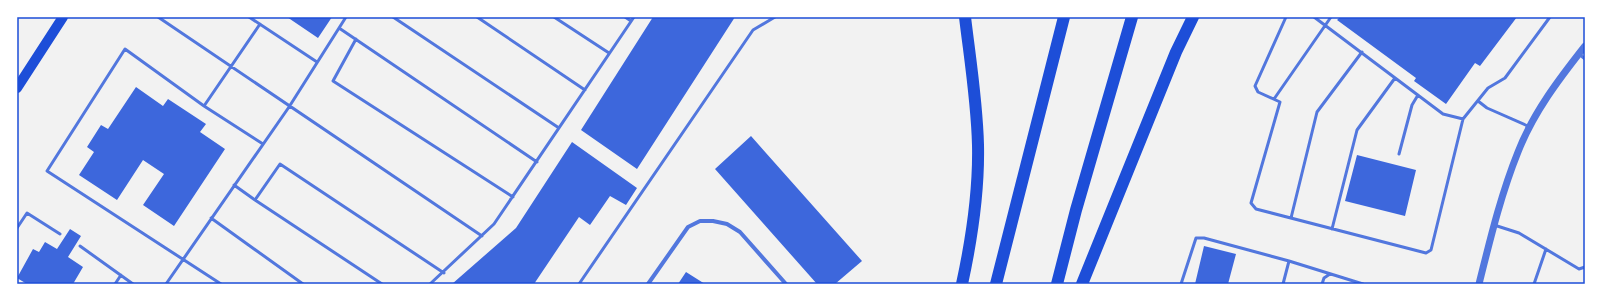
<svg xmlns="http://www.w3.org/2000/svg" width="1602" height="301" font-family="'Golos Text',sans-serif">
  <style>
    .building { fill: #3d67dc }
    .lines { fill: none; stroke-linecap: round; stroke-linejoin: round }
    .service { stroke: #5277de; stroke-width: 3 }
    .minor { stroke: #5277de; stroke-width: 4 }
    .tertiary { stroke: #5277de; stroke-width: 7 }
    .primary { stroke: #1d4ed8; stroke-width: 10 }
    .motorway { stroke: #1d4ed8; stroke-width: 12 }
    .neatline { fill: none; stroke: #1d4ed8; stroke-width: 1.5 }
  </style>
  <rect width="100%" height="100%" fill="#f2f2f2"/>
  <!-- building -->
  <path class="building" d="M 287,17 L 332,17 L 318,38 Z
    M 653,17 L 735,17 L 637,169 L 581,130 Z
    M 1340,17 L 1517,17 L 1480,66 L 1475,63 L 1446,104 L 1414,81 L 1416,78 L 1337,20 Z
    M 136,87 L 163,106 L 168,99 L 206,124 L 200,132 L 225,149 L 174,226 L 143,205 L 164,174 L 143,160 L 117,200 L 79,175 L 94,152 L 87,147 L 101,125 L 108,129 Z
    M 751,136 L 862,261 L 835,284 L 817,284 L 715,169 Z
    M 572,142 L 637,188 L 626,205 L 610,196 L 590,225 L 579,217 L 534,284 L 452,284 L 516,228 Z
    M 1357,155 L 1416,170 L 1405,216 L 1345,201 Z
    M 70,229 L 81,236 L 68,257 L 83,267 L 73,284 L 27,284 L 17,278 L 33,249 L 39,252 L 45,242 L 57,249 Z
    M 1204,246 L 1236,254 L 1228,284 L 1195,284 Z
    M 686,272 L 705,284 L 678,284 Z"/>
  <g class="lines">
    <!-- service -->
    <path class="service" d="M 158,17 L 482,236
      M 249,17 L 317,62
      M 393,17 L 559,128
      M 477,17 L 585,90
      M 554,17 L 609,53
      M 625,17 L 631,21
      M 1286,17 L 1255,86 L 1258,92 L 1280,102 L 1251,203 L 1256,209 L 1426,253 L 1431,250 L 1463,119 L 1488,88 L 1505,78 L 1550,17
      M 1314,17 L 1443,114 L 1463,119
      M 260,24 L 204,106 L 263,144
      M 339,28 L 537,162
      M 356,39 L 333,81 L 513,197
      M 1579,54 L 1585,59
      M 1274,99 L 1331,17
      M 1478,101 L 1487,108 L 1530,127
      M 204,106 L 125,49 L 47,171 L 221,284
      M 1399,154 L 1412,105 L 1418,95
      M 234,185 L 255,200 L 280,164 L 444,273
      M 255,200 L 382,284
      M 211,218 L 303,284
      M 1291,218 L 1317,112 L 1362,52
      M 1494,225 L 1519,233 L 1579,269 L 1585,267
      M 17,228 L 27,213 L 60,234
      M 1332,229 L 1357,130 L 1395,78
      M 80,246 L 133,284
      M 115,284 L 121,275
      M 166,284 L 289,107 L 346,17
      M 430,284 L 494,224 L 634,17
      M 579,284 L 753,30 L 775,17
      M 1181,284 L 1196,238 L 1204,238 L 1289,261
      M 1283,284 L 1289,261 L 1363,284
      M 1322,284 L 1324,278 L 1330,274
      M 1534,284 L 1546,249"/>
    <!-- minor -->
    <path class="minor" d="M 648,284 L 688,227 L 700,221 L 713,221 L 727,224 L 740,232 L 786,284"/>
    <!-- tertiary -->
    <path class="tertiary" d="M 1479,284 C 1490,240 1501,194 1518,152 C 1533,113 1559,79 1585,46"/>
    <!-- primary -->
    <path class="primary" d="M 17,88 L 63,17"/>
    <!-- motorway -->
    <path class="motorway" d="M 962,284 C 972,238 979,191 978,145 C 977,102 970,59 965,17
      M 996,284 L 1064,17
      M 1057,284 L 1076,210 L 1132,17
      M 1082,284 L 1176,52 L 1193,17"/>
  </g>
  <!-- border -->
  <rect width="1602" height="301" fill="none" stroke="#ffffff" stroke-width="36"/>
  <rect x="18" y="18" width="1566" height="265" class="neatline"/>
</svg>
